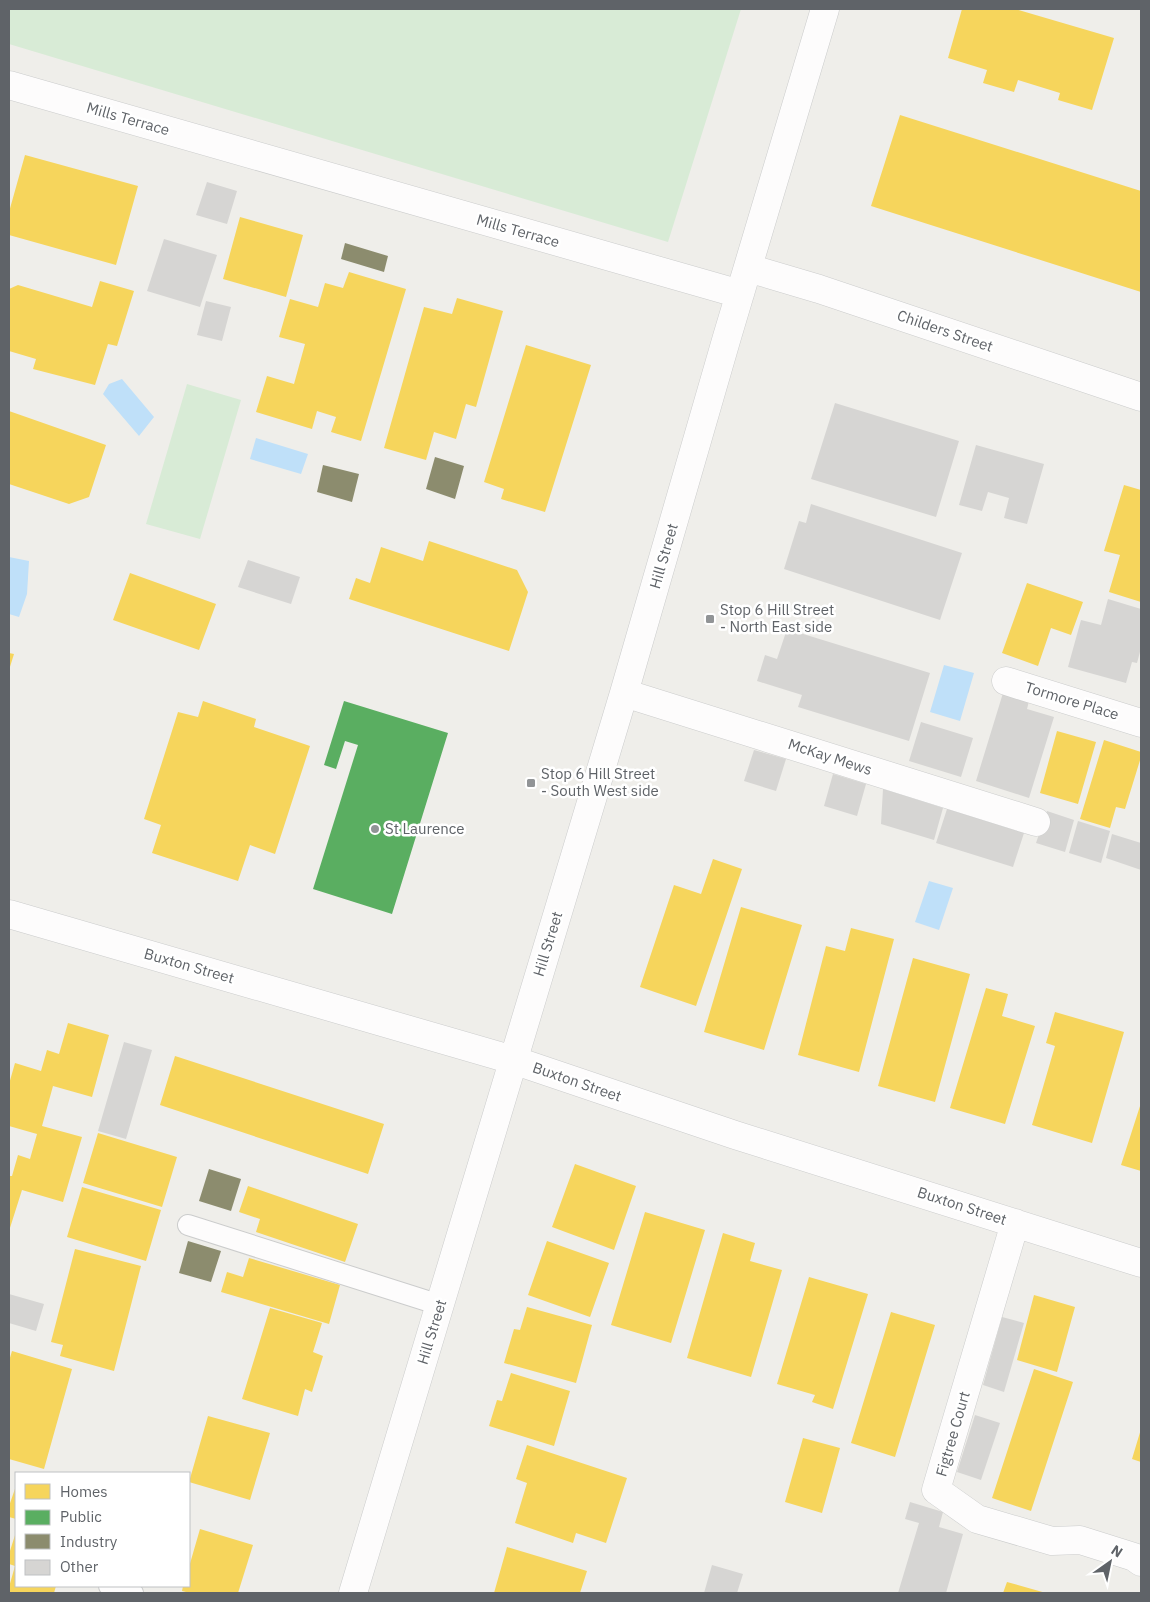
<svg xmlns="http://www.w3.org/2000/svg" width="1150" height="1602" font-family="'IBM Plex Sans',sans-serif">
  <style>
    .green { fill: #d8ebd6 }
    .water { fill: #bfe0f9 }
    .homes { fill: #f6d55c }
    .public { fill: #5aae61 }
    .industry { fill: #8c8c6e }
    .building { fill: #d6d5d3 }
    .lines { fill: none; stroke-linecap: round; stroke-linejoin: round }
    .lane-casing { stroke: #cbcccc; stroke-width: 22 }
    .street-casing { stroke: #cbcccc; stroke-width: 29 }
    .lane { stroke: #fdfcfc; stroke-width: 20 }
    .street { stroke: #fdfcfc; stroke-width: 28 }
    .poi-dot { fill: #919496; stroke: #fff; stroke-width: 2 }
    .labels { text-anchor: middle; stroke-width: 5; stroke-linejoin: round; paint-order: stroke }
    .street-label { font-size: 15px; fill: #5f6368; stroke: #fff }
    .poi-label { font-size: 15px; fill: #5f6368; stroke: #fff; text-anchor: start }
  </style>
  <rect width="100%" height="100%" fill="#efeeea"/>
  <!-- green -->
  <path class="green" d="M 9,9 L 741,9 L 668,242 L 9,44 Z
    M 187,384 L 241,400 L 200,539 L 146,524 Z"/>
  <!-- water -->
  <path class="water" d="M 122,379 L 154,417 L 139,436 L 103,394 L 109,384 Z
    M 256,438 L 308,454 L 301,474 L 250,459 Z
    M 9,557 L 29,561 L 27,594 L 19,617 L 9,614 Z
    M 944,665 L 974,673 L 960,721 L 930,712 Z
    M 929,881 L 953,888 L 939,930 L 915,922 Z"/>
  <!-- homes -->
  <path class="homes" d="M 962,9 L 1015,9 L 1114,38 L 1092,110 L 1058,100 L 1060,93 L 1018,80 L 1014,92 L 983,83 L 987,70 L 948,58 Z
    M 900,115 L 1141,191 L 1141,292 L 871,206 Z
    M 25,155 L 138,186 L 116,265 L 9,235 L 9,212 Z
    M 240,217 L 303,235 L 286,297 L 223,279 Z
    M 349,272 L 406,289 L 361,441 L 331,432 L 336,417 L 317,411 L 312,429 L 256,412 L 267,376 L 294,384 L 305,344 L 279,337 L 290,299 L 318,307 L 325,283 L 343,288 Z
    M 100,281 L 134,291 L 117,346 L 108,344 L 95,385 L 33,369 L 36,359 L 9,351 L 9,289 L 18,285 L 92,307 Z
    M 457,298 L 503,311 L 476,407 L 466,404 L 456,439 L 434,432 L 426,460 L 384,448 L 424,307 L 452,314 Z
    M 526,345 L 591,365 L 545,512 L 501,499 L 504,489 L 484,482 Z
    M 9,411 L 106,445 L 89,497 L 69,504 L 9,484 Z
    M 1124,485 L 1141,490 L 1141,602 L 1109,592 L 1120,555 L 1104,551 Z
    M 429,541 L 517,570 L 528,592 L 509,651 L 349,599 L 356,578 L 370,583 L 381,547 L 423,561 Z
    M 130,573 L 216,604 L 199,650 L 113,620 Z
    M 1027,583 L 1083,602 L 1071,635 L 1051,628 L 1038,666 L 1002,653 Z
    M 9,653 L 14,654 L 9,670 Z
    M 203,701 L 256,719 L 254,727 L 310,746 L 275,854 L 250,845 L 238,881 L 152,853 L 161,825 L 144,819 L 178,712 L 198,717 Z
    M 1057,731 L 1096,742 L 1078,804 L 1040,793 Z
    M 1104,740 L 1141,752 L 1141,757 L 1125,809 L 1116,807 L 1110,828 L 1080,819 Z
    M 713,859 L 742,869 L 696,1006 L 640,987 L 674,885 L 701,894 Z
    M 741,907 L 802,925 L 764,1050 L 704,1032 Z
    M 851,928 L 894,939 L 859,1072 L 798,1055 L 826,946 L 845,951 Z
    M 913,958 L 970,974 L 935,1102 L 878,1086 Z
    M 986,988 L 1008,994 L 1002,1016 L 1035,1026 L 1005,1124 L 950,1108 Z
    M 1055,1012 L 1124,1032 L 1092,1143 L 1032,1125 L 1055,1046 L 1046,1043 Z
    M 68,1023 L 109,1035 L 92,1097 L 53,1086 L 42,1126 L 82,1137 L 63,1202 L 22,1190 L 9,1231 L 9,1176 L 12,1176 L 18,1155 L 30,1159 L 37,1134 L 9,1126 L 9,1084 L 15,1063 L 41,1071 L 47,1050 L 59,1054 Z
    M 175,1056 L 384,1124 L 368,1174 L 160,1105 Z
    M 1141,1103 L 1141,1171 L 1121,1165 Z
    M 98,1133 L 177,1157 L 162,1207 L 83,1183 Z
    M 575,1164 L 636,1186 L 614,1250 L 552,1227 Z
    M 248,1186 L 358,1224 L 345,1262 L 256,1232 L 260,1219 L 239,1212 Z
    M 82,1187 L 161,1210 L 146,1261 L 67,1237 Z
    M 645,1212 L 705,1230 L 671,1343 L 611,1325 Z
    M 723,1233 L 755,1243 L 750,1261 L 782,1270 L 751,1377 L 687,1358 Z
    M 547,1241 L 609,1263 L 590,1317 L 528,1295 Z
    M 75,1249 L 141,1266 L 114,1371 L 60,1356 L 63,1345 L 51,1342 Z
    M 249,1258 L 340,1285 L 329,1324 L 221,1292 L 227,1272 L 243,1277 Z
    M 809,1277 L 868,1294 L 833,1409 L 812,1402 L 815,1395 L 777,1384 Z
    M 1034,1295 L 1075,1307 L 1057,1372 L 1017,1360 Z
    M 527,1307 L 592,1325 L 576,1383 L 504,1363 L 514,1329 L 520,1330 Z
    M 270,1308 L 322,1323 L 313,1352 L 323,1356 L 312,1392 L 305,1389 L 298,1416 L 242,1399 Z
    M 891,1312 L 935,1325 L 895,1457 L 851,1443 Z
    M 12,1351 L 72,1369 L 44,1469 L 9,1459 L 9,1361 Z
    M 1034,1369 L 1073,1382 L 1031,1511 L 992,1498 Z
    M 511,1373 L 570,1391 L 554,1446 L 489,1426 L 497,1400 L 502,1401 Z
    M 208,1416 L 270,1433 L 250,1500 L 189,1482 Z
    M 1141,1429 L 1141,1462 L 1132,1459 Z
    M 803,1438 L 840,1448 L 822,1513 L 785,1502 Z
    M 527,1445 L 627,1478 L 606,1543 L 576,1533 L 573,1543 L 515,1523 L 527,1483 L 516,1479 Z
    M 16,1486 L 16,1519 L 9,1517 L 9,1506 Z
    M 200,1529 L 253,1545 L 238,1593 L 190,1593 L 182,1591 L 183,1586 L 189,1586 L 189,1567 Z
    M 16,1532 L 16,1586 L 56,1586 L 54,1593 L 9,1593 L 9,1587 L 15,1566 L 9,1564 L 9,1554 Z
    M 507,1547 L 587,1571 L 580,1593 L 494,1593 Z
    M 1007,1582 L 1046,1593 L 1003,1593 Z"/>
  <!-- public -->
  <path class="public" d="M 344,701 L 448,733 L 392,914 L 313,889 L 358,745 L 345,741 L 336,769 L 324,765 Z"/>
  <!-- industry -->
  <path class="industry" d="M 345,243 L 388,256 L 384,272 L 341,259 Z
    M 435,457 L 464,466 L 455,499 L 426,489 Z
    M 323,465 L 359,474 L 352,502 L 317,492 Z
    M 209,1169 L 241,1179 L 231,1211 L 199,1201 Z
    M 188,1241 L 221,1251 L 211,1282 L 179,1273 Z"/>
  <!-- building -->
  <path class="building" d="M 207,182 L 237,191 L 227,224 L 196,215 Z
    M 164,239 L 217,255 L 200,307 L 147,291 Z
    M 206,301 L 231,307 L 222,341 L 197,335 Z
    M 835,403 L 959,441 L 936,517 L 811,479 Z
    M 976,445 L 1044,464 L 1027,524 L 1004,518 L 1009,498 L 988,492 L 982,511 L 959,505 Z
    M 811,504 L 962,553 L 940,620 L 784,569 L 799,521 L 806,523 Z
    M 248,560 L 300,577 L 291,604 L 238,587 Z
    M 1108,599 L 1141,609 L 1141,648 L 1137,663 L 1132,662 L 1126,683 L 1068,667 L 1081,620 L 1101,625 Z
    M 787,629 L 930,673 L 909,741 L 798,707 L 802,695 L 757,681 L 765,655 L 777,659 Z
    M 1003,693 L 1029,701 L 1027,709 L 1054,717 L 1029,798 L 976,781 Z
    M 921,722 L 973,738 L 961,777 L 909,761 Z
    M 754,750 L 786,759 L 776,791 L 744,781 Z
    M 833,774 L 866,784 L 857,816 L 824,806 Z
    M 883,789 L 943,808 L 934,840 L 881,824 Z
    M 947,809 L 1024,833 L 1013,867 L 936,843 Z
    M 1047,811 L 1074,820 L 1065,852 L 1036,843 Z
    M 1078,821 L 1110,831 L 1101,863 L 1069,853 Z
    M 1112,834 L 1141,843 L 1141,870 L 1106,858 Z
    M 124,1042 L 152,1050 L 126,1139 L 98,1131 Z
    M 9,1294 L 44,1304 L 36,1331 L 9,1323 Z
    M 1002,1317 L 1024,1323 L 1004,1392 L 983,1385 Z
    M 975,1415 L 1000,1423 L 981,1480 L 957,1472 Z
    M 910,1502 L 943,1512 L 939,1527 L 963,1534 L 946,1593 L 898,1593 L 919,1523 L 905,1519 Z
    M 712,1565 L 743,1574 L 737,1593 L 704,1593 Z"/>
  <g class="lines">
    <defs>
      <path id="lane" d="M 188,1225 L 440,1305
        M 109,1586 L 133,1593"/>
      <path id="street" d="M 9,85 L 740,294
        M 748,268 L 819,289 L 1141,397
        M 1006,681 L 1141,723
        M 624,693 L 1036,822
        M 9,914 L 513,1060 L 735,1135 L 1141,1263
        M 1015,1223 L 936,1490 L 977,1519 L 1052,1541 L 1080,1540 L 1134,1557 L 1141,1562
        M 353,1593 L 624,693 L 727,337 L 825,9"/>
    </defs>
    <!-- lane casing -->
    <use href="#lane" class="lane-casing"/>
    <!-- street casing -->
    <use href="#street" class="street-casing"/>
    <!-- lane -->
    <use href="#lane" class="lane"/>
    <!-- street -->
    <use href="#street" class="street"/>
  </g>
  <!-- markers -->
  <g class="poi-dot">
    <rect x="705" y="614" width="10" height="10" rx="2.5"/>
    <rect x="526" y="778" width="10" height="10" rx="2.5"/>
    <circle cx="375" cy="829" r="5"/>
  </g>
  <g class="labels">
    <!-- street labels -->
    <g class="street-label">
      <text transform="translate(128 119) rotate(16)" y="5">Mills Terrace</text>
      <text transform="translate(518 231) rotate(16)" y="5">Mills Terrace</text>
      <text transform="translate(945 331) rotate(19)" y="5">Childers Street</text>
      <text transform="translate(664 556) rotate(-74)" y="5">Hill Street</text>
      <text transform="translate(1072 701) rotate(17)" y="5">Tormore Place</text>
      <text transform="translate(830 757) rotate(18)" y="5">McKay Mews</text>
      <text transform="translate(548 944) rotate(-73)" y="5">Hill Street</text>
      <text transform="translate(189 966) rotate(16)" y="5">Buxton Street</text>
      <text transform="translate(577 1082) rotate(19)" y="5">Buxton Street</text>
      <text transform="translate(962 1206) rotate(18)" y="5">Buxton Street</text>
      <text transform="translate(432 1332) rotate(-73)" y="5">Hill Street</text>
      <text transform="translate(953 1434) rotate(-74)" y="5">Figtree Court</text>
    </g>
    <!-- poi labels -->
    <g class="poi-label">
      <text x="720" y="615">Stop 6 Hill Street<tspan x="720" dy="17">- North East side</tspan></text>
      <text x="541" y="779">Stop 6 Hill Street<tspan x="541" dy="17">- South West side</tspan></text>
      <text x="385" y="834">St Laurence</text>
    </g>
  </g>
  <!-- border -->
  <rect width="1150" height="1602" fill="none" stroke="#5f6368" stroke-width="20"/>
  <!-- legend -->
  <rect x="15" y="1472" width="175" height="115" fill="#ffffff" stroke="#bfc1c3"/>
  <rect x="25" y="1484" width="25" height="15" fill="#f6d55c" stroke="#bfc1c3"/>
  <text x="60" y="1497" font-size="15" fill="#5f6368">Homes</text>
  <rect x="25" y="1510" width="25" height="15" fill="#5aae61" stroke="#bfc1c3"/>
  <text x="60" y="1522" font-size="15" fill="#5f6368">Public</text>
  <rect x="25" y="1534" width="25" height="15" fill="#8c8c6e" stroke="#bfc1c3"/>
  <text x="60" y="1547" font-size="15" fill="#5f6368">Industry</text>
  <rect x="25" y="1560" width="25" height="15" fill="#d6d5d3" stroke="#bfc1c3"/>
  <text x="60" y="1572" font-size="15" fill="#5f6368">Other</text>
  <!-- north arrow -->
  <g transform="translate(1110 1562) rotate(33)" stroke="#ffffff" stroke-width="4" paint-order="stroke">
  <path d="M0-4L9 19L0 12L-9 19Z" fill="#5f6368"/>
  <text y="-8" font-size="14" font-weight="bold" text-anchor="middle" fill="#5f6368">N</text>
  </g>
</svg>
